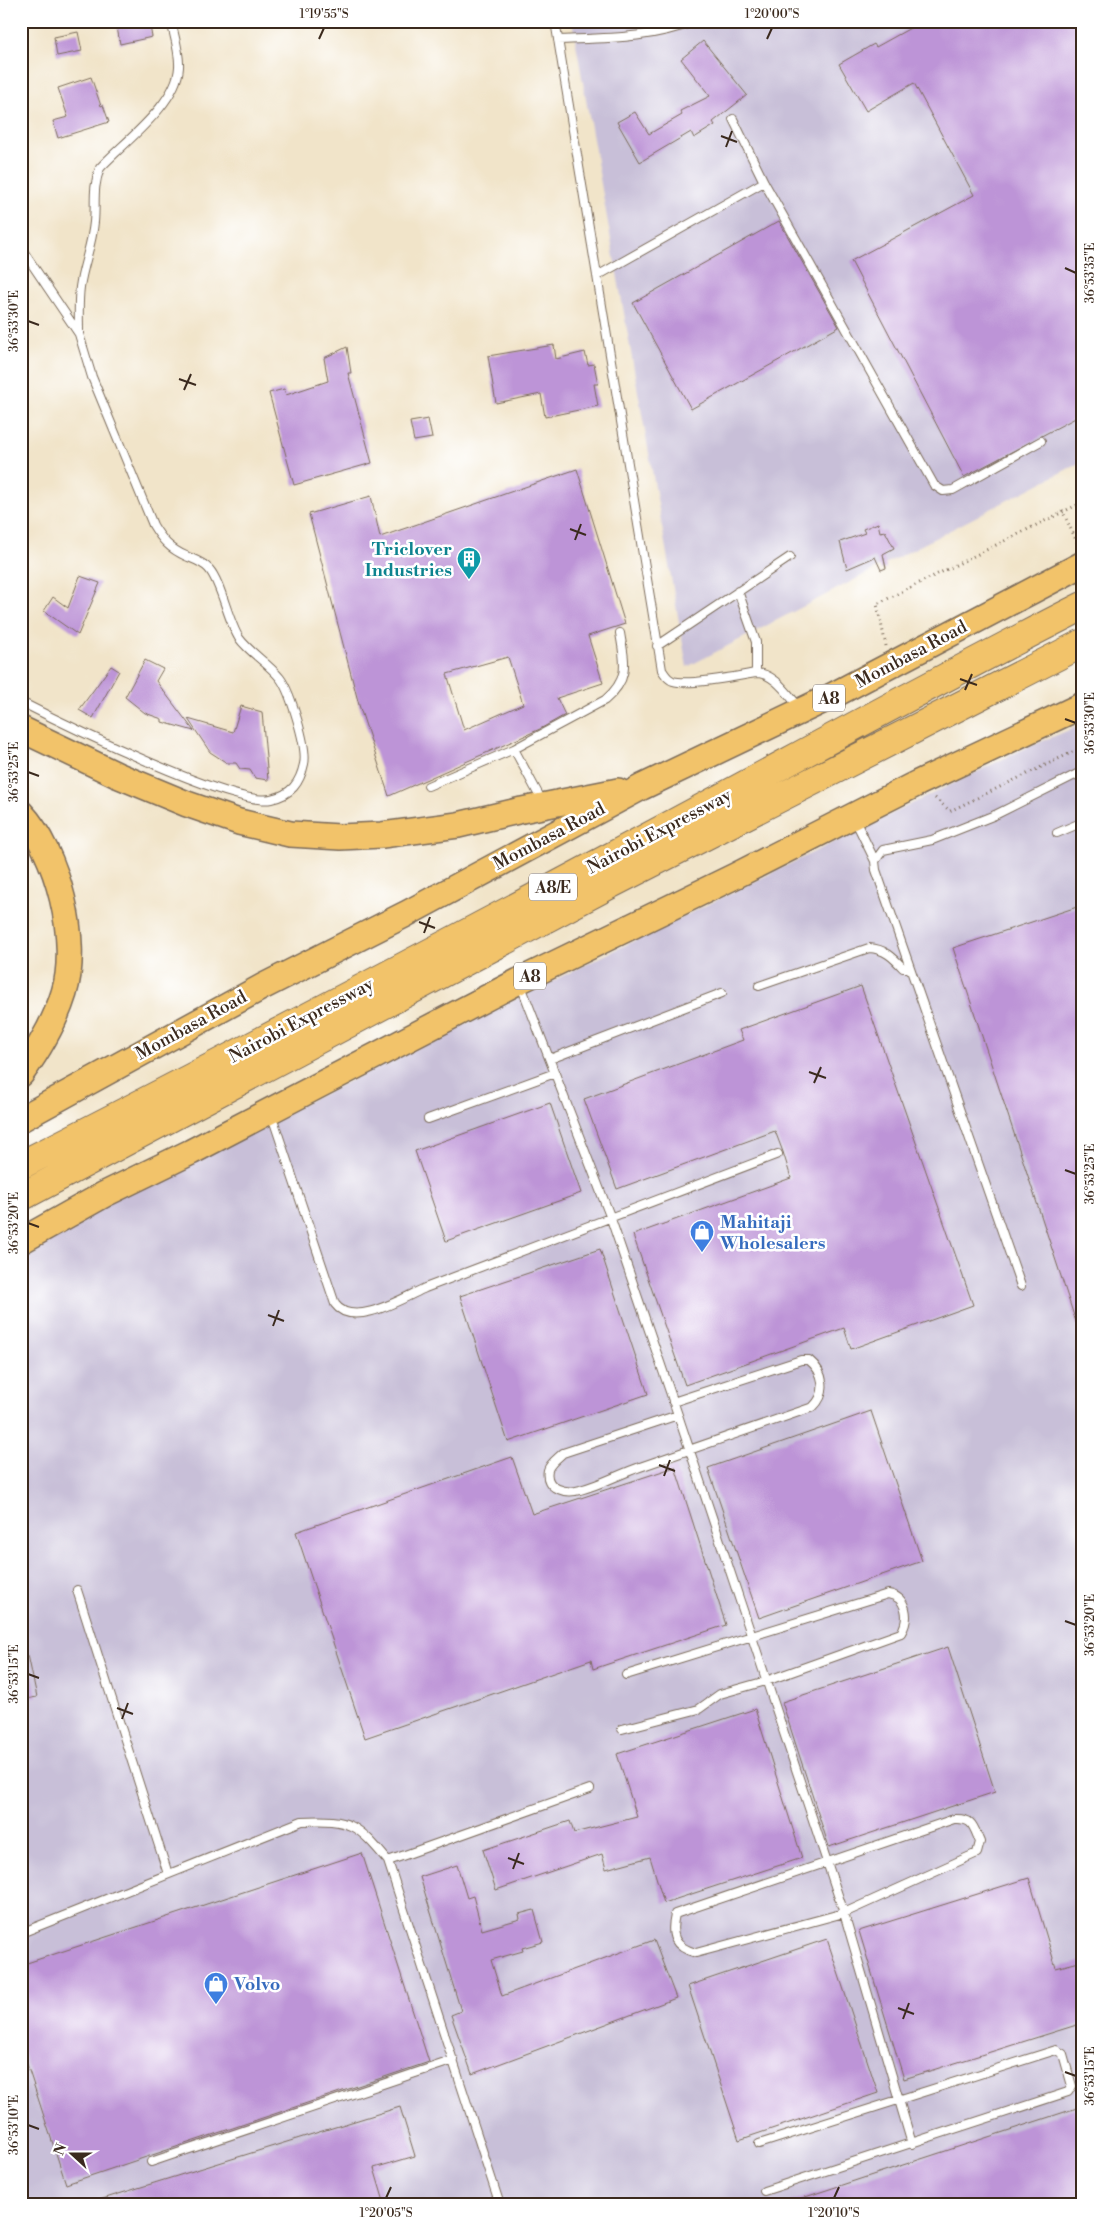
<svg xmlns="http://www.w3.org/2000/svg" width="1104" height="2226" font-family="'Libre Bodoni',serif">
  <style>
    .industrial { fill: #c8bfd8 }
    .building { fill: #bd94d7; fill-rule: evenodd }
    .lines { fill: none; stroke-linecap: round; stroke-linejoin: round }
    .service-casing { stroke: #7b6b5a; stroke-width: 10 }
    .trunk-casing { stroke: #7b6b5a; stroke-width: 28 }
    .motorway-casing { stroke: #7b6b5a; stroke-width: 30 }
    .path { stroke: #7b6b5a; stroke-width: 3; stroke-dasharray: 1 4; stroke-linecap: butt }
    .service { stroke: #fff; stroke-width: 8 }
    .trunk { stroke: #f2c36a; stroke-width: 25 }
    .motorway { stroke: #f2c36a; stroke-width: 28 }
    .ticks { fill: none; stroke: #3b2a1e; stroke-width: 2 }
    .labels { text-anchor: middle; stroke-width: 5; stroke-linejoin: round; paint-order: stroke }
    .shield { fill: #fff; stroke: #766a62; stroke-width: 1 }
    .shield-label { font-size: 16px; font-weight: bold; fill: #3b2a1e }
    .culture-label { font-size: 18px; font-weight: bold; fill: #0d838f; stroke: #fff; text-anchor: end }
    .street-label { font-size: 18px; fill: #3b2a1e; stroke: #fff }
    .shop-label { font-size: 18px; font-weight: bold; fill: #366cbe; stroke: #fff; text-anchor: start }
    .neatline { fill: none; stroke: #3b2a1e; stroke-width: 2 }
    .ticks-label { font-size: 12px; text-anchor: middle; fill: #3b2a1e }
  </style>
  <rect width="100%" height="100%" fill="#fff"/>
  <filter id="ink" filterUnits="userSpaceOnUse"><feTurbulence type="fractalNoise" baseFrequency=".02" numOctaves="2"/><feDisplacementMap in="SourceGraphic" scale="10" xChannelSelector="R" yChannelSelector="G"/><feConvolveMatrix kernelMatrix="1 2 1 2 8 2 1 2 1" color-interpolation-filters="sRGB"/></filter>
  <filter id="wash" filterUnits="userSpaceOnUse"><feTurbulence type="fractalNoise" baseFrequency=".0096" numOctaves="4" result="noise"/><feDisplacementMap in="SourceGraphic" scale="20" xChannelSelector="R" yChannelSelector="G"/><feGaussianBlur stdDeviation="1.12" result="paint"/><feColorMatrix in="noise" values="0 0 0 0 0 0 0 0 0 0 0 0 0 0 0 0 0 1.4 0 .05"/><feComposite in="paint" operator="in"/></filter>
  <g filter="url(#wash)">
    <rect width="100%" height="100%" fill="#f1e4c9"/>
    <!-- industrial -->
    <path class="industrial" d="M 572,21 L 1083,21 L 1083,461 L 687,667 Z
      M 1083,724 L 1083,2205 L 21,2205 L 21,1247 L 112,1198 L 1019,751 Z"/>
    <g id="blocks">
      <!-- building -->
      <path class="building" d="M 116,21 L 149,21 L 152,37 L 120,44 Z
        M 923,21 L 1078,21 L 1083,30 L 1083,414 L 964,477 L 851,261 L 974,195 L 914,83 L 866,111 L 839,64 L 874,44 L 876,47 Z
        M 78,32 L 82,51 L 57,56 L 54,37 Z
        M 703,41 L 747,95 L 713,122 L 715,125 L 694,138 L 691,132 L 640,162 L 617,122 L 635,112 L 649,134 L 682,115 L 680,111 L 710,96 L 681,59 Z
        M 91,77 L 101,106 L 103,105 L 109,122 L 58,138 L 53,121 L 68,117 L 58,88 Z
        M 779,221 L 839,327 L 691,409 L 633,303 Z
        M 554,345 L 556,359 L 585,352 L 588,365 L 594,364 L 598,384 L 594,384 L 598,406 L 545,417 L 541,394 L 496,403 L 488,356 Z
        M 347,347 L 351,373 L 348,373 L 372,463 L 294,485 L 269,393 L 284,389 L 286,395 L 328,381 L 324,358 Z
        M 428,419 L 432,438 L 414,441 L 410,422 Z
        M 577,469 L 625,624 L 588,636 L 603,683 L 557,698 L 565,715 L 540,729 L 389,796 L 359,705 L 309,514 L 371,496 L 380,537 ZM 508,657 L 523,704 L 464,730 L 447,674 Z
        M 878,523 L 880,532 L 885,531 L 894,548 L 883,554 L 886,568 L 881,570 L 875,557 L 847,569 L 840,542 L 865,533 L 863,529 Z
        M 80,576 L 100,583 L 78,635 L 44,611 L 53,597 L 68,608 Z
        M 145,660 L 163,669 L 156,681 L 194,731 L 162,722 L 162,719 L 145,713 L 125,697 Z
        M 111,666 L 119,671 L 93,718 L 79,710 Z
        M 241,706 L 262,712 L 268,780 L 255,778 L 250,770 L 240,769 L 236,763 L 227,763 L 210,752 L 188,719 L 233,732 Z
        M 1083,905 L 1083,1334 L 1080,1334 L 953,948 Z
        M 861,986 L 973,1305 L 851,1349 L 844,1328 L 685,1385 L 633,1235 L 791,1178 L 783,1152 L 775,1131 L 617,1189 L 584,1099 L 743,1040 L 739,1030 Z
        M 550,1103 L 581,1193 L 446,1241 L 415,1151 Z
        M 600,1249 L 648,1394 L 508,1442 L 460,1296 Z
        M 871,1411 L 922,1561 L 759,1618 L 708,1468 Z
        M 512,1457 L 532,1514 L 675,1467 L 726,1625 L 593,1669 L 591,1660 L 365,1738 L 296,1532 Z
        M 948,1647 L 995,1792 L 829,1847 L 782,1702 Z
        M 28,1655 L 37,1697 L 21,1700 L 21,1656 Z
        M 755,1709 L 802,1858 L 664,1903 L 650,1857 L 606,1869 L 602,1854 L 496,1890 L 483,1850 L 570,1821 L 574,1833 L 637,1817 L 617,1754 Z
        M 362,1853 L 429,2062 L 66,2184 L 21,2046 L 21,1965 Z
        M 457,1865 L 467,1898 L 473,1896 L 482,1930 L 520,1919 L 519,1914 L 534,1910 L 543,1942 L 522,1948 L 523,1951 L 491,1960 L 502,1996 L 654,1940 L 676,1998 L 472,2074 L 451,2015 L 461,2011 L 420,1877 Z
        M 1029,1878 L 1056,1968 L 1083,1961 L 1083,2023 L 904,2079 L 859,1931 Z
        M 827,1939 L 878,2093 L 739,2140 L 688,1986 Z
        M 1083,2106 L 1083,2196 L 1055,2205 L 790,2205 L 790,2202 Z
        M 400,2107 L 415,2156 L 374,2168 L 385,2205 L 96,2205 L 96,2201 Z"/>
    </g>
  </g>
  <g filter="url(#ink)">
    <use href="#blocks" fill-opacity="0" stroke="#7b6b5a" stroke-width="1"/>
    <g class="lines">
      <defs>
        <path id="service" d="M 555,21 L 662,670 C 665,674 667,679 673,681 C 690,686 737,676 756,673 C 775,673 788,695 800,708
          M 558,40 C 605,38 651,39 695,21
          M 21,70 L 23,81 L 21,91
          M 733,119 L 764,182 L 934,485 L 943,491 L 953,490 L 1041,441
          M 21,248 L 79,334 L 92,377 L 153,525 C 162,540 170,549 186,556 C 193,559 203,562 209,569 C 221,582 228,621 239,638 C 250,653 268,663 280,678 C 290,691 308,748 304,764 C 300,783 291,795 271,799 C 234,807 62,723 21,702
          M 597,276 L 764,182
          M 79,334 C 79,319 78,302 80,287 C 83,265 92,245 94,222 C 96,202 92,189 100,168 C 124,142 177,104 179,67 C 180,53 174,35 171,21
          M 738,591 L 756,642 L 756,673
          M 657,646 L 790,557
          M 514,749 L 542,801
          M 428,786 L 514,749 L 605,700 C 630,679 625,663 620,633
          M 855,820 L 875,861
          M 1057,833 L 1083,822
          M 520,983 L 610,1216 L 678,1415 L 844,1913 L 912,2144
          M 759,986 L 869,948 C 885,949 893,957 903,968 L 910,968
          M 550,1059 L 722,993
          M 271,1113 L 335,1304 C 353,1329 403,1298 425,1288 L 778,1154
          M 428,1119 L 555,1073
          M 1021,1286 L 876,870 L 875,861 L 883,850 L 932,840 L 995,815 L 1083,771
          M 673,1402 L 801,1360 L 809,1360 C 824,1372 828,1393 813,1407 C 756,1427 698,1447 640,1467 C 620,1474 600,1485 580,1490 C 566,1494 544,1489 548,1470 C 550,1463 558,1458 563,1453 L 678,1415
          M 77,1590 L 168,1874
          M 622,1729 L 699,1709 L 720,1694 L 766,1681 L 901,1633 C 910,1618 907,1597 888,1594 L 626,1675
          M 954,1819 C 973,1818 973,1826 980,1842 L 977,1853 L 844,1913 L 696,1953 C 674,1947 670,1936 675,1914 Z
          M 388,1861 L 590,1789
          M 21,1933 L 302,1821 C 350,1818 358,1825 388,1861 L 500,2205
          M 759,2144 L 1056,2050 L 1063,2054 L 1072,2086 L 1068,2092 L 764,2191
          M 151,2162 L 454,2060"/>
        <path id="trunk" d="M 21,729 L 117,775 L 187,804 L 239,822 L 290,834 L 340,837 L 382,835 L 458,825 L 522,810 L 618,791
          M 21,813 C 58,852 80,942 64,993 C 55,1023 39,1049 21,1074
          M 21,1119 L 262,987 L 406,914 L 642,787 L 828,698 L 1083,564
          M 21,1241 L 105,1194 L 191,1152 L 519,981 L 735,876 L 918,783 L 1083,705"/>
        <path id="motorway" d="M 21,1165 C 220,1064 417,960 614,855 C 771,772 925,686 1083,606
          M 21,1197 L 611,884 L 1083,643"/>
      </defs>
      <!-- service casing -->
      <use href="#service" class="service-casing"/>
      <!-- trunk casing -->
      <use href="#trunk" class="trunk-casing"/>
      <!-- motorway casing -->
      <use href="#motorway" class="motorway-casing"/>
      <!-- path -->
      <path class="path" d="M 1062,510 L 1078,544
        M 886,646 L 877,604 L 1083,502
        M 935,798 L 950,811 L 1083,747"/>
      <!-- service -->
      <use href="#service" class="service"/>
      <!-- trunk -->
      <use href="#trunk" class="trunk"/>
      <!-- motorway -->
      <use href="#motorway" class="motorway"/>
    </g>
  </g>
  <!-- ticks -->
  <path class="ticks" d="M 319,39 L 324,28M 767,39 L 772,28M 721,136 L 737,142M 726,147 L 732,131M 1065,268 L 1076,273M 28,321 L 39,325M 179,379 L 196,385M 184,390 L 191,374M 570,529 L 586,535M 575,540 L 581,524M 960,679 L 977,685M 965,690 L 972,674M 1065,719 L 1076,723M 28,772 L 39,776M 419,922 L 435,928M 424,933 L 430,917M 809,1072 L 826,1078M 814,1083 L 821,1067M 1065,1170 L 1076,1174M 28,1223 L 39,1227M 268,1315 L 284,1321M 273,1326 L 279,1310M 659,1465 L 675,1471M 664,1476 L 670,1460M 1065,1621 L 1076,1625M 28,1674 L 39,1678M 117,1708 L 133,1714M 122,1719 L 128,1703M 508,1858 L 524,1864M 513,1869 L 519,1853M 898,2008 L 914,2014M 903,2019 L 909,2003M 1065,2072 L 1076,2076M 28,2125 L 39,2129M 386,2198 L 391,2187M 834,2198 L 839,2187"/>
  <!-- icons -->
  <defs>
    <symbol id="building-pin" viewBox="-11 -11 22 30"><path d="M0 17L-7.5 6A9.5 9.5 0 1 1 7.5 6Z" fill="#0f9aa8" stroke="#fff"/><path d="M-4-6H4V6H1V3H-1V6H-4ZM-2.5-4.3h1.7v1.8h-1.7ZM.8-4.3h1.7v1.8H.8ZM-2.5-1h1.7V.8h-1.7ZM.8-1h1.7V.8H.8Z" fill="#fff"/></symbol>
    <symbol id="shop-pin" viewBox="-11 -11 22 30"><path d="M0 17L-7.5 6A9.5 9.5 0 1 1 7.5 6Z" fill="#3f7fe0" stroke="#fff"/><path d="M-5-2.5h2.3a2.7 3.5 0 0 1 5.4 0H5L5.5 6h-11ZM-1.5-2.5h3a1.5 2.3 0 0 0-3 0Z" fill="#fff"/></symbol>
  </defs>
  <g fill-rule="evenodd">
    <use href="#building-pin" x="455" y="545" width="28" height="38"/>
    <use href="#shop-pin" x="688" y="1218" width="28" height="38"/>
    <use href="#shop-pin" x="202" y="1970" width="28" height="38"/>
  </g>
  <g class="labels">
    <!-- shield labels -->
    <g class="shield">
      <rect x="813" y="684.5" width="32" height="27" rx="4"/>
      <rect x="529" y="873.5" width="48" height="27" rx="4"/>
      <rect x="514" y="962.5" width="32" height="27" rx="4"/>
    </g>
    <g class="shield-label">
      <text x="829" y="704">A8</text>
      <text x="553" y="893">A8/E</text>
      <text x="530" y="982">A8</text>
    </g>
    <!-- culture labels -->
    <g class="culture-label">
      <text x="452" y="555">Triclover<tspan x="452" dy="21">Industries</tspan></text>
    </g>
    <!-- street labels -->
    <g class="street-label">
      <text transform="translate(911 654) rotate(-28)" y="6">Mombasa Road</text>
      <text transform="translate(659 831) rotate(-28)" y="6">Nairobi Expressway</text>
      <text transform="translate(549 836) rotate(-28)" y="6">Mombasa Road</text>
      <text transform="translate(301 1020) rotate(-28)" y="6">Nairobi Expressway</text>
      <text transform="translate(191 1025) rotate(-29)" y="6">Mombasa Road</text>
    </g>
    <!-- shop labels -->
    <g class="shop-label">
      <text x="720" y="1228">Mahitaji<tspan x="720" dy="21">Wholesalers</tspan></text>
      <text x="234" y="1990">Volvo</text>
    </g>
  </g>
  <!-- margin -->
  <rect width="1104" height="2226" fill="none" stroke="#fff" stroke-width="55"/>
  <!-- north arrow -->
  <g transform="translate(72 2154) rotate(291)" stroke="#ffffff" stroke-width="4" paint-order="stroke">
  <path d="M0-4L9 19L0 12L-9 19Z" fill="#3b2a1e"/>
  <text y="-8" font-size="14" font-weight="bold" text-anchor="middle" fill="#3b2a1e">N</text>
  </g>
  <rect x="28" y="28" width="1048" height="2170" class="neatline"/>
  <g class="ticks-label">
    <text x="324" y="18">1°19'55"S</text>
    <text x="772" y="18">1°20'00"S</text>
    <text transform="translate(1090 273) rotate(-90)" y="4">36°53'35"E</text>
    <text transform="translate(14 321) rotate(-90)" y="4">36°53'30"E</text>
    <text transform="translate(1090 723) rotate(-90)" y="4">36°53'30"E</text>
    <text transform="translate(14 772) rotate(-90)" y="4">36°53'25"E</text>
    <text transform="translate(1090 1174) rotate(-90)" y="4">36°53'25"E</text>
    <text transform="translate(14 1223) rotate(-90)" y="4">36°53'20"E</text>
    <text transform="translate(1090 1625) rotate(-90)" y="4">36°53'20"E</text>
    <text transform="translate(14 1674) rotate(-90)" y="4">36°53'15"E</text>
    <text transform="translate(1090 2076) rotate(-90)" y="4">36°53'15"E</text>
    <text transform="translate(14 2125) rotate(-90)" y="4">36°53'10"E</text>
    <text x="386" y="2217">1°20'05"S</text>
    <text x="834" y="2217">1°20'10"S</text>
  </g>
</svg>
